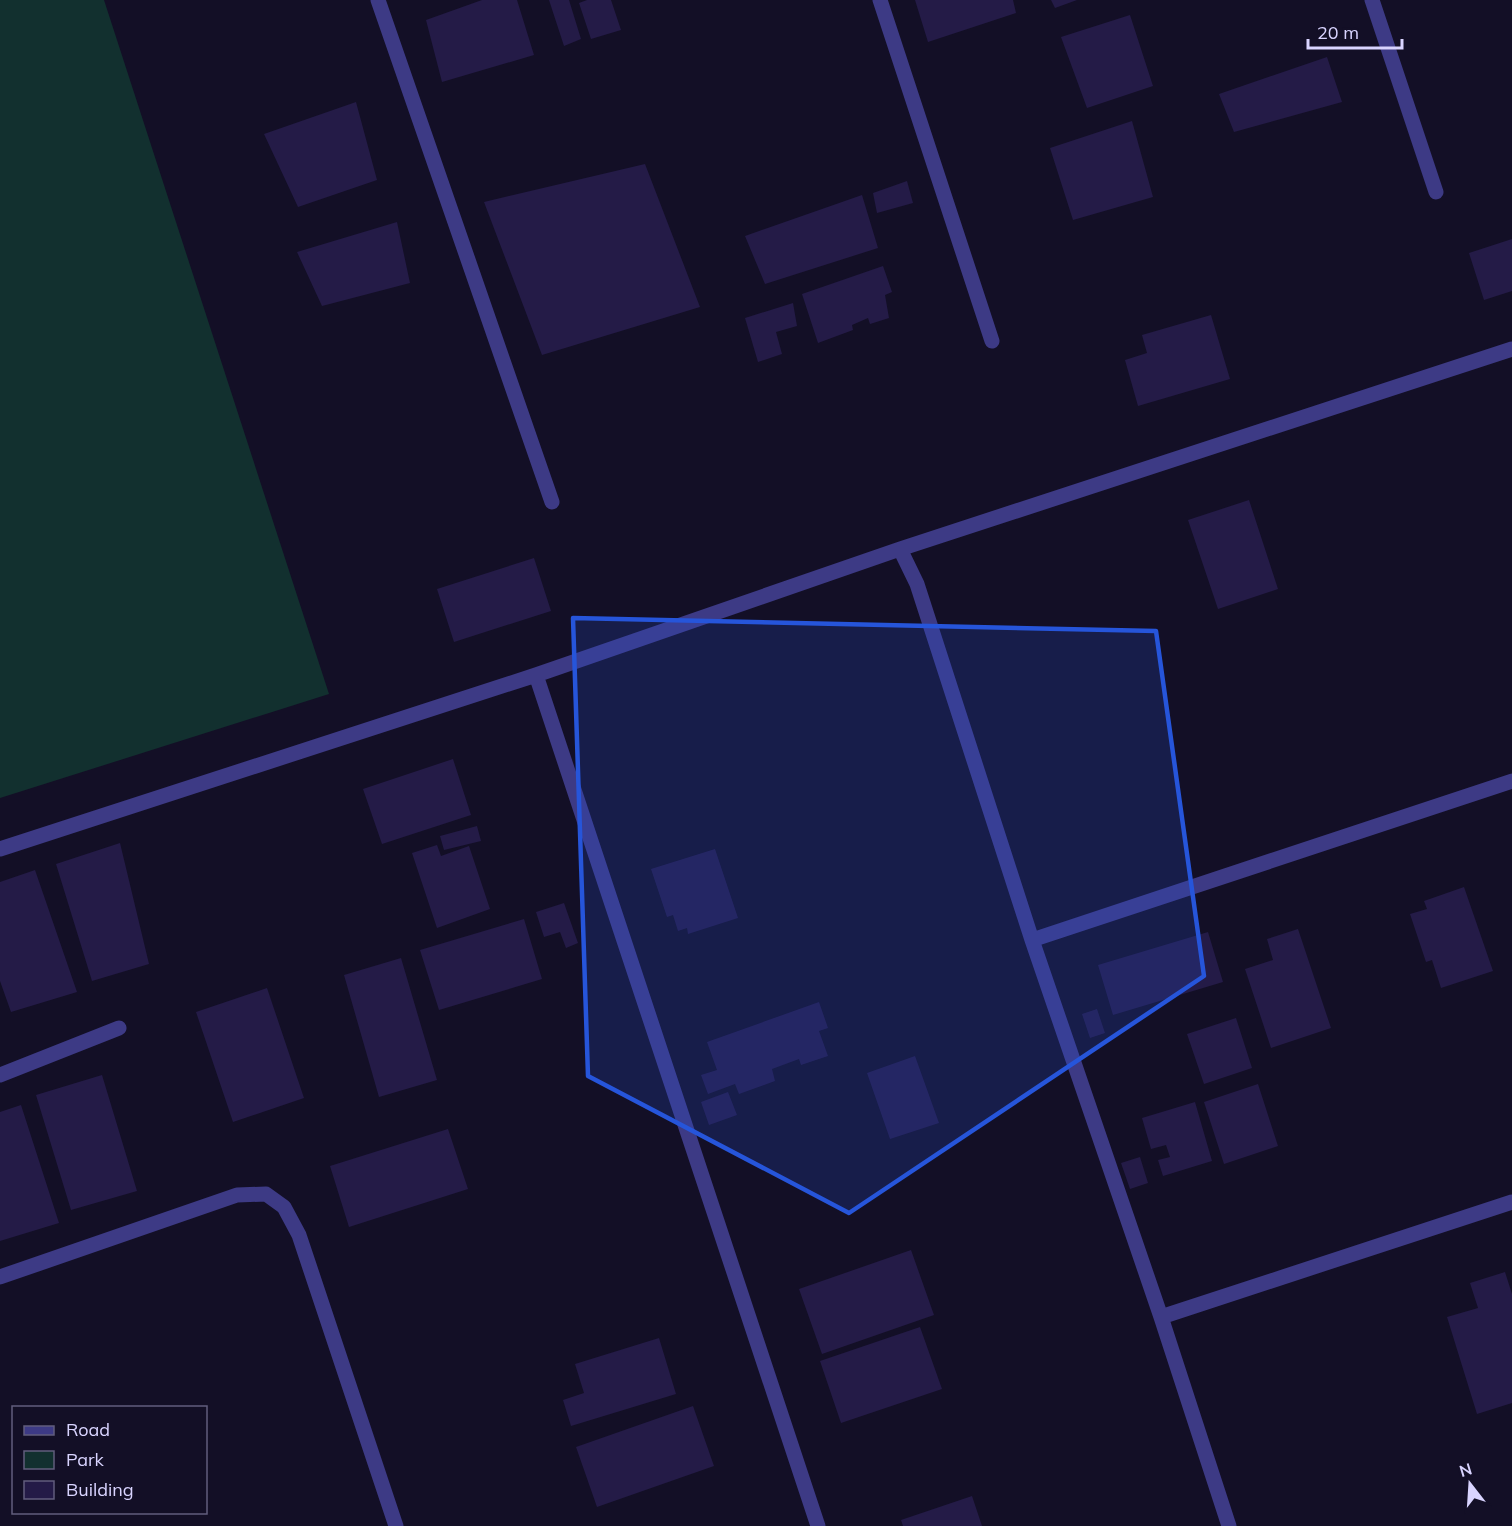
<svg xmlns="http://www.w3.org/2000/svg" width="1512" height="1526" font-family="Mulish,sans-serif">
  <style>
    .green { fill: #12302f }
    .building { fill: #241b47 }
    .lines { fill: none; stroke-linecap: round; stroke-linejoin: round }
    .street { stroke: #3d3a85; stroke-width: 15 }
    .marked { fill: #2655da; fill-opacity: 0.2; stroke: #2655da; stroke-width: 4.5; stroke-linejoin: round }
  </style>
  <rect width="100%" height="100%" fill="#130f26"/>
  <!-- green -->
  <path class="green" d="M 0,0 L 104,0 L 329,694 L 0,798 Z"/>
  <!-- building -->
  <path class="building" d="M 482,0 L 517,0 L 534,55 L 442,82 L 426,20 Z
    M 549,0 L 569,0 L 581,39 L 564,46 Z
    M 587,0 L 611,0 L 621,30 L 591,39 L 579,3 Z
    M 915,0 L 1013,0 L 1016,13 L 928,42 Z
    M 1051,0 L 1077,0 L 1055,8 Z
    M 1130,15 L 1153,86 L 1087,108 L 1061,37 Z
    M 1327,57 L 1342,102 L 1234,132 L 1219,94 Z
    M 356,102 L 377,180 L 298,207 L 264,134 Z
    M 1132,121 L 1153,197 L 1073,220 L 1050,148 Z
    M 645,164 L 700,307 L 542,355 L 484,202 Z
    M 907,181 L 913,203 L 877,213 L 873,193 Z
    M 862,195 L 878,248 L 765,284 L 745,236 Z
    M 397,222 L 410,283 L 322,306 L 297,252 Z
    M 1512,239 L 1512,291 L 1484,300 L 1469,253 Z
    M 883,266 L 892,292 L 885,295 L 889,318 L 870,324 L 868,318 L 852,325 L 853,330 L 818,343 L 802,294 Z
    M 793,303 L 797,326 L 776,332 L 782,354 L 758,362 L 745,318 Z
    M 1211,315 L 1230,379 L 1138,406 L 1125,360 L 1147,353 L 1142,335 Z
    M 1249,500 L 1278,589 L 1218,609 L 1188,520 Z
    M 534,558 L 551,611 L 454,642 L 437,589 Z
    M 453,759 L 471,815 L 382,844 L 363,789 Z
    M 477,826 L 481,841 L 444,850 L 440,836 Z
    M 120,843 L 149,964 L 92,981 L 56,864 Z
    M 437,845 L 441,856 L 469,846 L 490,909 L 437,928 L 412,853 Z
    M 715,849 L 738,918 L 688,934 L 687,928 L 678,931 L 673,915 L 667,917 L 651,869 Z
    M 35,870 L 77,992 L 11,1012 L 0,981 L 0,882 Z
    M 1464,887 L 1493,971 L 1441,988 L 1432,960 L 1426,962 L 1410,914 L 1427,909 L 1424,901 Z
    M 564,903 L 578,943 L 566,948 L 560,932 L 544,937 L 536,912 Z
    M 524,919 L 542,979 L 439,1010 L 420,950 Z
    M 1298,929 L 1331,1028 L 1271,1048 L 1245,969 L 1273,960 L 1267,939 Z
    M 1208,932 L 1223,982 L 1113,1015 L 1098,965 Z
    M 401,958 L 437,1080 L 379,1097 L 344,975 Z
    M 267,988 L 304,1098 L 233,1122 L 196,1012 Z
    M 819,1002 L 828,1028 L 819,1031 L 828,1056 L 801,1065 L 799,1059 L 772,1069 L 775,1081 L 739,1094 L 735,1084 L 708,1094 L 701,1075 L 717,1070 L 707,1042 Z
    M 1097,1009 L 1105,1033 L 1090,1038 L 1082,1014 Z
    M 1236,1018 L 1252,1068 L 1204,1084 L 1187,1034 Z
    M 915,1056 L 939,1123 L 890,1139 L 867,1073 Z
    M 102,1075 L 137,1191 L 71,1210 L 36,1095 Z
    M 1258,1084 L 1278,1146 L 1224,1164 L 1204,1102 Z
    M 728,1092 L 737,1115 L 709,1125 L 701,1102 Z
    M 1195,1102 L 1212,1161 L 1163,1176 L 1158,1160 L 1170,1157 L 1166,1145 L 1151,1149 L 1142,1118 Z
    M 21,1105 L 59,1223 L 0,1241 L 0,1112 Z
    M 448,1129 L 468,1189 L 349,1227 L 330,1166 Z
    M 1140,1157 L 1148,1183 L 1130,1189 L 1121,1163 Z
    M 911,1250 L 934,1315 L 822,1354 L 799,1289 Z
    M 1505,1272 L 1512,1294 L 1512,1403 L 1477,1414 L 1447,1317 L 1478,1308 L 1470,1283 Z
    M 920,1327 L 942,1389 L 841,1423 L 820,1361 Z
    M 659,1338 L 676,1394 L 571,1426 L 563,1400 L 584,1393 L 575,1364 Z
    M 693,1406 L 714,1466 L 597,1507 L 576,1447 Z
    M 972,1496 L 982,1526 L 903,1526 L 901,1520 Z"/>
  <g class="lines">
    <!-- street -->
    <path class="street" d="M 378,0 L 552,502
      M 880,0 L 992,341
      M 1372,0 L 1436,192
      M 900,549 L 917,584 L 1032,940 L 1161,1317 L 1229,1526
      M 536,675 L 818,1526
      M 0,849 L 536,675 L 900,549 L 1512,349
      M 1032,940 L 1512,781
      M 0,1075 L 119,1028
      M 0,1277 L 237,1195 L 266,1194 L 284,1207 L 299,1235 L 396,1526
      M 1161,1317 L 1512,1202"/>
  </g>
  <!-- marked area -->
  <path class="marked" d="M 573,618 L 1156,631 L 1204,976 L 849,1213 L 588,1076 Z"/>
  <!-- legend -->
  <rect x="12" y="1406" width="195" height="108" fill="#130f26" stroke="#625e7d" stroke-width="1.5"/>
  <rect x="24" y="1426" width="30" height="9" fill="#3d3a85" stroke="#625e7d" stroke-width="1.5"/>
  <text x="66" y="1436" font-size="18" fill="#d9d4ff">Road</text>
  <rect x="24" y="1451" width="30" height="18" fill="#12302f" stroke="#625e7d" stroke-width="1.5"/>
  <text x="66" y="1466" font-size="18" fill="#d9d4ff">Park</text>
  <rect x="24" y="1481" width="30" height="18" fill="#241b47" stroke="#625e7d" stroke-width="1.5"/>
  <text x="66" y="1496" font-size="18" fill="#d9d4ff">Building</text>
  <!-- north arrow -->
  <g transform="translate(1470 1484) rotate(343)" stroke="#130f26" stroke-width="4.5" paint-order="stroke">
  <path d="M0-4.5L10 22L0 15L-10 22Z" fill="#d9d4ff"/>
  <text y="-9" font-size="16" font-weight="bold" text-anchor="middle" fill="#d9d4ff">N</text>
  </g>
  <!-- scale -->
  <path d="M1308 39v9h94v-9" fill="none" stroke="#d9d4ff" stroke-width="3"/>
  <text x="1317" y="39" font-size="18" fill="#d9d4ff" stroke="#130f26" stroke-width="4.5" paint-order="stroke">20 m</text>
</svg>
